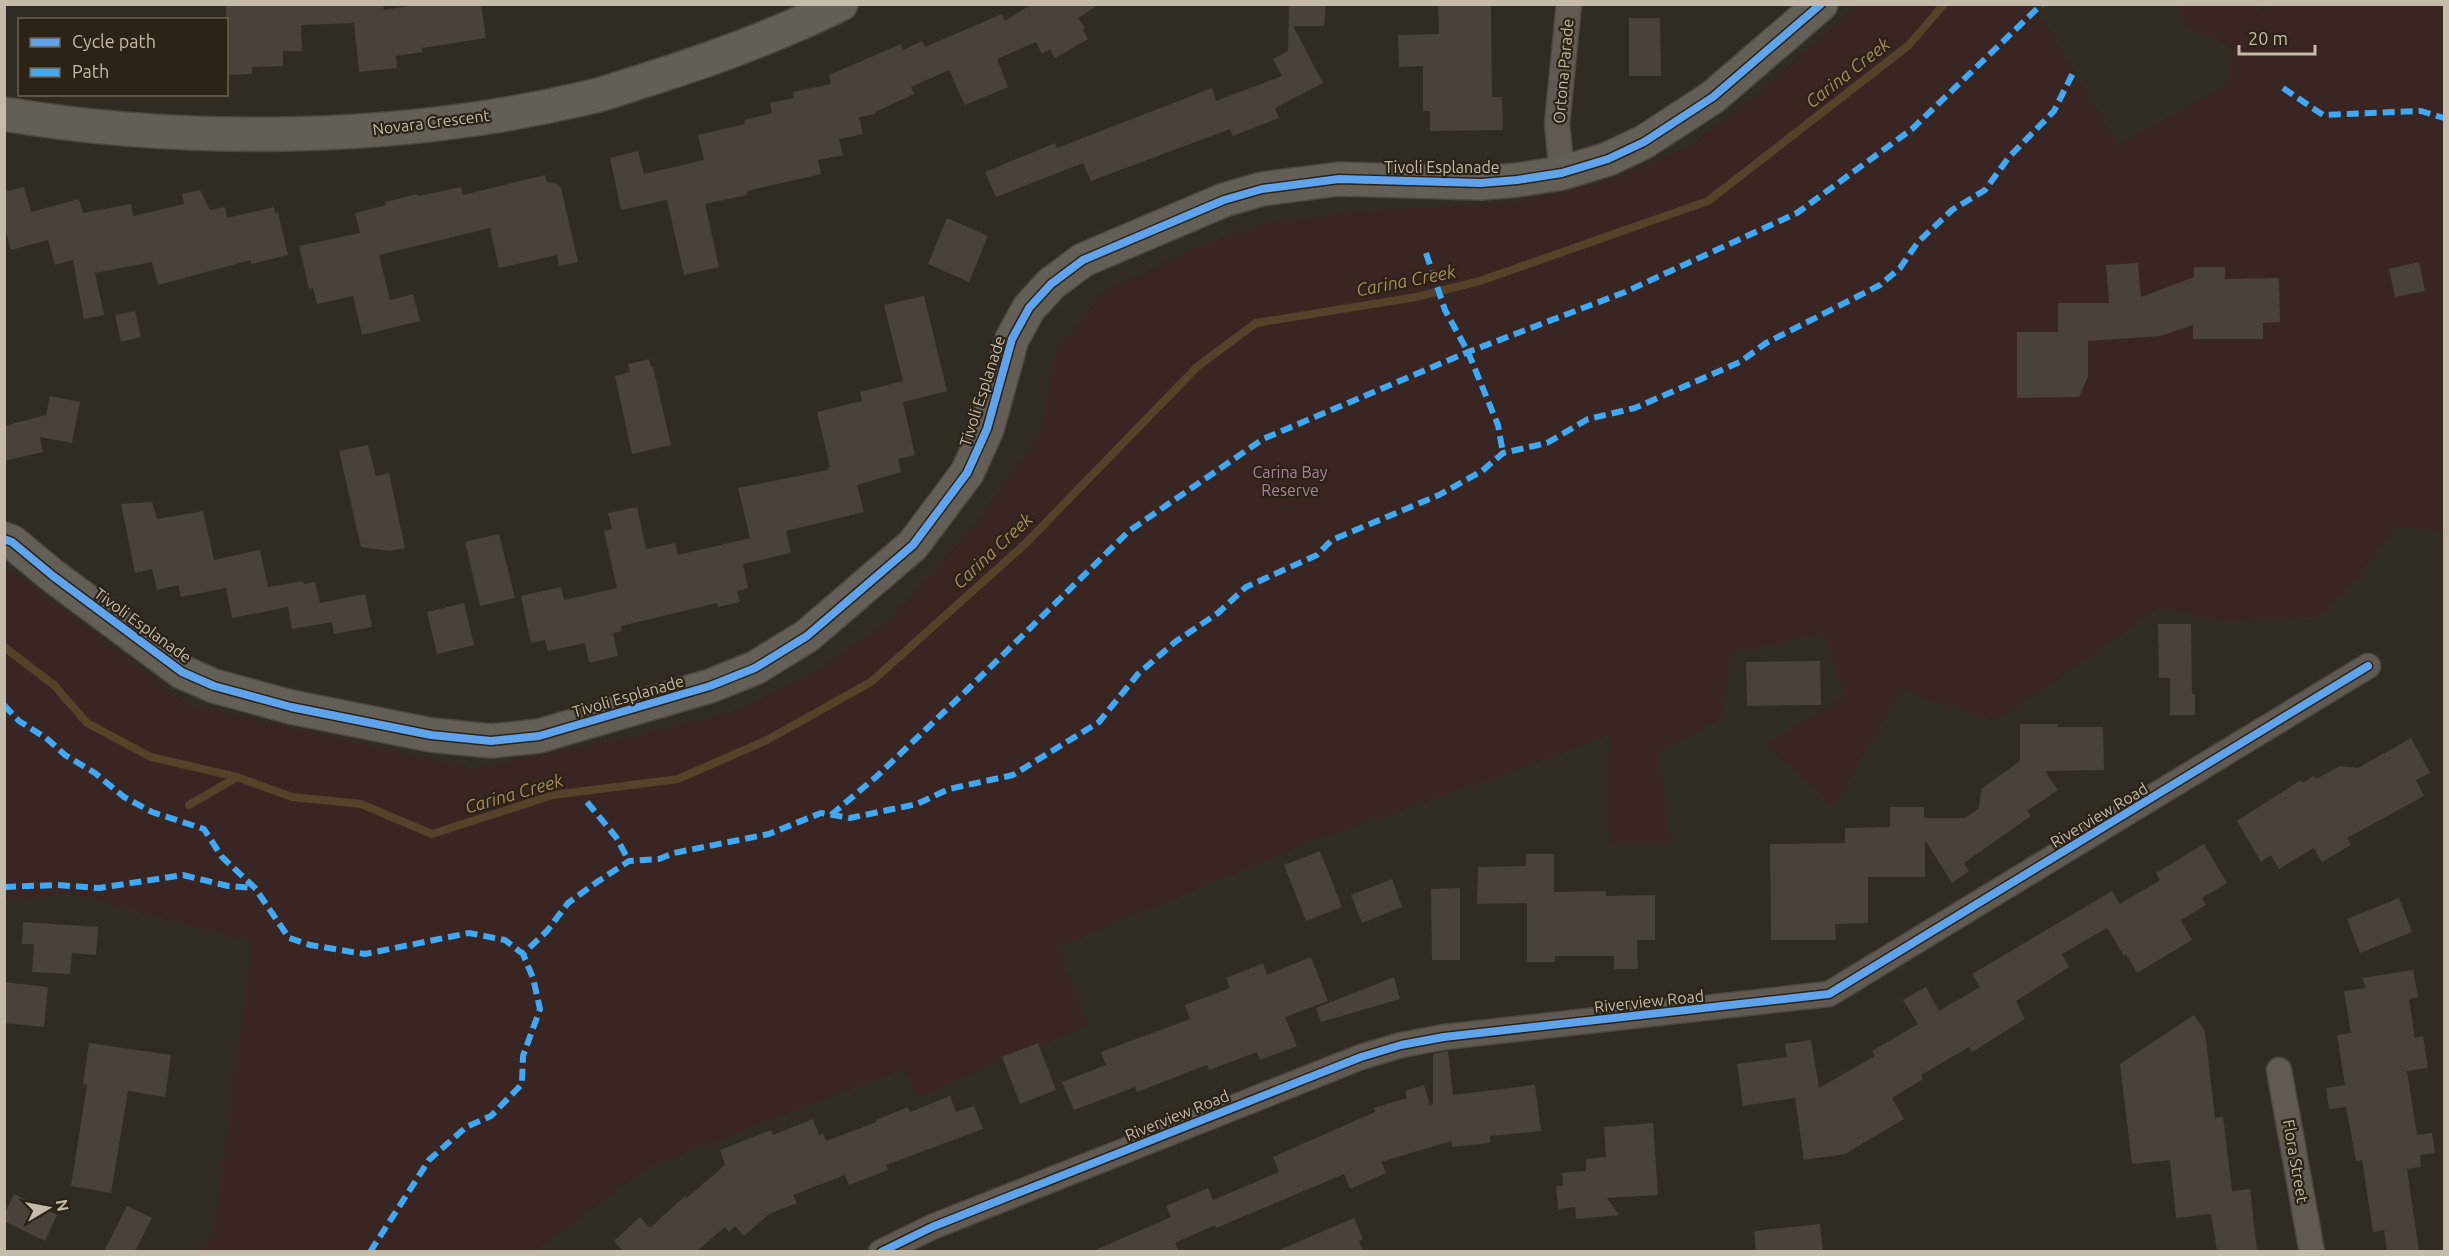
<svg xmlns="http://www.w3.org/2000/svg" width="2449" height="1256" font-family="Ubuntu,sans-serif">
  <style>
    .green { fill: #392521 }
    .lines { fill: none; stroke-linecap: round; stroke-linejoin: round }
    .stream { stroke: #544328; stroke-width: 8 }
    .building { fill: #48423a }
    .street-casing { stroke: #4c4740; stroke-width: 27 }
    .secondary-casing { stroke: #4c4740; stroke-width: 36 }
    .street { stroke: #605a52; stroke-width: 24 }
    .secondary { stroke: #645f56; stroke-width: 33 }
    .quiet { stroke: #3fa9f5; stroke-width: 6; stroke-dasharray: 12 6; stroke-linecap: butt }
    .cycleway-casing { stroke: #2b2316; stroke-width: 11 }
    .cycleway { stroke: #60a3ed; stroke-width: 8 }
    .labels { text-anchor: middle; stroke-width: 4.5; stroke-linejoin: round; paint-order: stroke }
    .street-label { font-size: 16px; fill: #c5bbaa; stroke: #2b2316 }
    .park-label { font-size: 16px; fill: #ab80a0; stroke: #2b2316 }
    .water-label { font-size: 18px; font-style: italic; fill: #a88b5f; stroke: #2b2316 }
  </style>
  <rect width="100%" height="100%" fill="#312c23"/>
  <!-- green -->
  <path class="green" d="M 2276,4 L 2444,5 L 2444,531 L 2395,526 L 2354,582 L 2320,616 L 2230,622 L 2157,608 L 1996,721 L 1901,690 L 1833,807 L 1768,744 L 1845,697 L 1824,634 L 1730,653 L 1722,718 L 1658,752 L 1670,844 L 1610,844 L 1610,734 L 1517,770 L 1317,839 L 1057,947 L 1088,1025 L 917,1097 L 905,1068 L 643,1169 L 535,1251 L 200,1251 L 213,1235 L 252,942 L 68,893 L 5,901 L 4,565 L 186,704 L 473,769 L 632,736 L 735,711 L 808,676 L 885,625 L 969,533 L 1039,436 L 1056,353 L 1102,293 L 1195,248 L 1266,223 L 1371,210 L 1514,203 L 1617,178 L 1693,144 L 1759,93 L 1858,5 L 2034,5 L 2118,146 L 2226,86 L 2232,46 L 2191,29 L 2176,5 L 2256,5 L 2256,11 Z"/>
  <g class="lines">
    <!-- stream -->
    <path class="stream" d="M 4,647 L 54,685 L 87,723 L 151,757 L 237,777 L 292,797 L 361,804 L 432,834 L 553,795 L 678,779 L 767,740 L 871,682 L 1025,544 L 1198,366 L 1256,323 L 1416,297 L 1480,281 L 1708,201 L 1909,45 L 1944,4
      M 189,805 L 237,777"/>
  </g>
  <!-- building -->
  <path class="building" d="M 226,4 L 383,4 L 384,10 L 420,4 L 481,4 L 486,38 L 422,48 L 423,52 L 396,56 L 397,68 L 359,72 L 354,23 L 301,25 L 302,51 L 283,51 L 283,66 L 252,67 L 252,74 L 226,75 Z
    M 1032,4 L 1100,4 L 1078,18 L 1085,28 L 1083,30 L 1088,39 L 1055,58 L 1050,49 L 1042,54 L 1036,42 L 997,59 L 1008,87 L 965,105 L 949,70 L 911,87 L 914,94 L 875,112 L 875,114 L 859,117 L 863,134 L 839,139 L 843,155 L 818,160 L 821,174 L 747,191 L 747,195 L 705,204 L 719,267 L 684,275 L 667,200 L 621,210 L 610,158 L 638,151 L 644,174 L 704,160 L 698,135 L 745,124 L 744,120 L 772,113 L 770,103 L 794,98 L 793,92 L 831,84 L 829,75 L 901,44 L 903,50 L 922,41 L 925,47 L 1002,14 L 1005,21 Z
    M 1289,4 L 1326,4 L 1324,26 L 1293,26 L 1323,83 L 1275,108 L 1279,118 L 1233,136 L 1230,129 L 1091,181 L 1083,163 L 996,197 L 985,172 L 1055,143 L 1057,148 L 1212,88 L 1216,101 L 1282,76 L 1273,59 L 1288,51 Z
    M 1438,4 L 1491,4 L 1492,97 L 1502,97 L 1503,130 L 1430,131 L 1430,111 L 1423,111 L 1423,66 L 1399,67 L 1398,35 L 1439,34 Z
    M 1629,18 L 1660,18 L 1661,76 L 1629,76 Z
    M 545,175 L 547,182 L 557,184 L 561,188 L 578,262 L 559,266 L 557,255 L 499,268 L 490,228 L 379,255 L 390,300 L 413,294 L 420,321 L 362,335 L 353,296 L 317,304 L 313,288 L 309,289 L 299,246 L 360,233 L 355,213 L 386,205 L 385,202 L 418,194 L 418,196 L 461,187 L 463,195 Z
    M 24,187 L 31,212 L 79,199 L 83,213 L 131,204 L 133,216 L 184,204 L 182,194 L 200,190 L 210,210 L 225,207 L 227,218 L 274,207 L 275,213 L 278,212 L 288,255 L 251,264 L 251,260 L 158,285 L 152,262 L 95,273 L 104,315 L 84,319 L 73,260 L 55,265 L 48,240 L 11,250 L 4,224 L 4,192 Z
    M 947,218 L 988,236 L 969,282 L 928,264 Z
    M 2419,262 L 2425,291 L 2395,297 L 2389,269 Z
    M 2138,263 L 2141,297 L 2194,277 L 2194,267 L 2225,267 L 2225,279 L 2279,278 L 2280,322 L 2263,323 L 2263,339 L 2193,339 L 2193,325 L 2161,336 L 2088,341 L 2088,376 L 2079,397 L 2017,398 L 2017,332 L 2058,332 L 2058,303 L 2109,303 L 2106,265 Z
    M 924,296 L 947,391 L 903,402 L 915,455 L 898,459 L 901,472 L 857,485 L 864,512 L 786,531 L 791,553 L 743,564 L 748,588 L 737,591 L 740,602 L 718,607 L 717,603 L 621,626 L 622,631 L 613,633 L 618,656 L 589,663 L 585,643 L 548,651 L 545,640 L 531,643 L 521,596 L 561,587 L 564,600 L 617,588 L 604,531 L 612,529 L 608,513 L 637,507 L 646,549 L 675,543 L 678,555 L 750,538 L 738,488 L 828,470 L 827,468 L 830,467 L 817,412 L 862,401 L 860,392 L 903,381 L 884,305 Z
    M 135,311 L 141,337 L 121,342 L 115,315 Z
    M 649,359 L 651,367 L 653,367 L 671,445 L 632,454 L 615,376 L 630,372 L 628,364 Z
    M 50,396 L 80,402 L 72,443 L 40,437 L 43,452 L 4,461 L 4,426 L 46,415 Z
    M 368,445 L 376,476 L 389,473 L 405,548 L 389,551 L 361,547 L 339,451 Z
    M 152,502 L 157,519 L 203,511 L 214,560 L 260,550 L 268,587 L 303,581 L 304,584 L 315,582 L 320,603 L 365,594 L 372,627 L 334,634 L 332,622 L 292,629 L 288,607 L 232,618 L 226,588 L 181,597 L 178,585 L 157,590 L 152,569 L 135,573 L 121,504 Z
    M 499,534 L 515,598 L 480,606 L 465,542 Z
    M 464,603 L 474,645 L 437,654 L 427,612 Z
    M 2158,624 L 2191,624 L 2192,694 L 2195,694 L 2195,715 L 2170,715 L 2170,678 L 2159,678 Z
    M 1820,661 L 1821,705 L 1747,706 L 1746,662 Z
    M 2020,724 L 2058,724 L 2058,727 L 2103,727 L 2104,770 L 2045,771 L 2058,790 L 2027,811 L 2031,816 L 1964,863 L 1969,871 L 1952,883 L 1925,840 L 1925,877 L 1868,877 L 1868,923 L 1835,924 L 1836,940 L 1771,940 L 1770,844 L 1845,843 L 1845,828 L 1890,827 L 1890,807 L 1924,807 L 1924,818 L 1965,818 L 1979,808 L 1981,789 L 2020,761 Z
    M 2411,738 L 2430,773 L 2416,780 L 2424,796 L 2347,838 L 2351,845 L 2322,862 L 2314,848 L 2279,869 L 2271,855 L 2261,862 L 2237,821 L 2301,780 L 2302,783 L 2314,776 L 2316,779 L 2340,766 L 2358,768 Z
    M 2204,844 L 2227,883 L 2202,898 L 2206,905 L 2181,920 L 2192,940 L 2137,973 L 2126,954 L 2124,956 L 2107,928 L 2062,954 L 2069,967 L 2016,1001 L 2025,1019 L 1972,1052 L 1969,1047 L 1921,1075 L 1923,1079 L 1892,1098 L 1904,1119 L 1845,1154 L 1804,1160 L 1795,1098 L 1743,1106 L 1737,1064 L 1787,1057 L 1785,1044 L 1811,1040 L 1819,1088 L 1875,1056 L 1872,1051 L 1918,1024 L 1903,1000 L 1926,987 L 1939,1011 L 1980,987 L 1972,974 L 2112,891 L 2120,904 L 2160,880 L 2156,873 Z
    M 1320,851 L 1342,907 L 1306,921 L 1284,865 Z
    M 1526,854 L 1554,854 L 1554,892 L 1606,891 L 1606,896 L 1655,895 L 1655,940 L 1637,940 L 1638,969 L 1614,969 L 1614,956 L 1555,956 L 1555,962 L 1527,962 L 1527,903 L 1477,904 L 1478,867 L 1526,866 Z
    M 1392,879 L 1402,907 L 1362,923 L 1351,895 Z
    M 1460,888 L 1460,960 L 1432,960 L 1431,889 Z
    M 2399,898 L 2412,932 L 2360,953 L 2347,919 Z
    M 23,922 L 98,927 L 96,955 L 72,953 L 70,974 L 32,972 L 34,944 L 22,944 Z
    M 1311,957 L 1328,1001 L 1285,1017 L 1297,1046 L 1260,1060 L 1257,1052 L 1209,1070 L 1207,1065 L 1137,1092 L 1135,1087 L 1074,1110 L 1062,1082 L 1106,1065 L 1101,1052 L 1190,1019 L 1185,1005 L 1230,988 L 1226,978 L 1263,963 L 1267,975 Z
    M 2413,970 L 2418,997 L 2409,999 L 2415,1038 L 2423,1036 L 2428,1068 L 2407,1071 L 2417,1135 L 2432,1133 L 2435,1153 L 2420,1155 L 2421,1167 L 2407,1169 L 2419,1251 L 2387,1251 L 2384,1230 L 2373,1232 L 2362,1160 L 2356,1161 L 2346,1107 L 2329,1109 L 2326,1088 L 2345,1085 L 2337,1035 L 2351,1033 L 2344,991 L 2366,988 L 2362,978 Z
    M 1394,977 L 1400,999 L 1321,1022 L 1316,1008 Z
    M 4,982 L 48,987 L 44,1027 L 4,1023 Z
    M 2194,1015 L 2205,1031 L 2215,1118 L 2223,1117 L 2232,1191 L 2250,1189 L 2257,1251 L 2217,1251 L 2211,1214 L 2176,1218 L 2170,1160 L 2132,1164 L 2120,1064 Z
    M 89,1043 L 171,1055 L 165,1097 L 128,1091 L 111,1193 L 71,1186 L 87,1085 L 83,1084 Z
    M 1038,1043 L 1056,1090 L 1020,1104 L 1002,1057 Z
    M 1448,1051 L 1453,1095 L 1535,1085 L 1541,1131 L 1490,1136 L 1490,1143 L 1452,1147 L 1451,1141 L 1381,1162 L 1386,1173 L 1350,1189 L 1344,1174 L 1216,1228 L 1215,1225 L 1175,1243 L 1179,1251 L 1093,1251 L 1171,1217 L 1166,1206 L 1208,1188 L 1213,1200 L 1279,1172 L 1273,1157 L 1375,1112 L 1374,1108 L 1407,1098 L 1405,1091 L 1424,1085 L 1430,1105 L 1433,1104 L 1433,1054 Z
    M 950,1096 L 956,1112 L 974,1106 L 983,1129 L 886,1165 L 888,1170 L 849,1185 L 845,1175 L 793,1195 L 797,1203 L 769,1214 L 744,1236 L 735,1226 L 729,1232 L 725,1227 L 697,1251 L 623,1251 L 614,1241 L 640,1217 L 650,1228 L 685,1196 L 687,1198 L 725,1165 L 720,1150 L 771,1130 L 773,1135 L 813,1119 L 819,1135 L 823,1133 L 826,1141 L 877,1122 L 876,1120 L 908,1107 L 910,1112 Z
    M 1653,1123 L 1658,1195 L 1607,1198 L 1619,1215 L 1576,1219 L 1575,1207 L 1558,1209 L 1556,1186 L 1563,1186 L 1562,1173 L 1586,1171 L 1586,1159 L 1606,1157 L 1604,1127 Z
    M 14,1194 L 57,1215 L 45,1241 L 4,1221 L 4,1215 Z
    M 127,1206 L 152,1218 L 135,1251 L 104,1251 Z
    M 1354,1218 L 1363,1239 L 1359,1241 L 1363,1251 L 1277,1251 Z
    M 1820,1224 L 1823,1251 L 1756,1251 L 1754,1231 Z"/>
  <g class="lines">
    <defs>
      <path id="street" d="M 1562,173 L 1557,124 L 1569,4
        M 2279,1070 L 2312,1252
        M 881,1252 L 932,1227 L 1361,1057 L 1401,1045 L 1444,1037 L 1829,994 L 2368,666"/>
      <path id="secondary" d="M 4,114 C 189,145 403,141 586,98 C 606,94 626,86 646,80 C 713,59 778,35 841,4
        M 4,539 L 12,542 L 53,576 L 182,672 L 214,686 L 291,707 L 431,735 L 491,741 L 539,736 L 710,686 L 755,668 L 807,636 L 913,545 L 967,473 L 987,429 L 1012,339 L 1029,308 L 1051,284 L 1083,260 L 1224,200 L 1262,189 L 1339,179 L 1481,183 L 1517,180 L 1562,173 L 1608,159 L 1644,142 L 1713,97 L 1821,4"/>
    </defs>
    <!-- street casing -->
    <use href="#street" class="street-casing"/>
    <!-- secondary casing -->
    <use href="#secondary" class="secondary-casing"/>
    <!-- street -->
    <use href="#street" class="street"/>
    <!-- secondary -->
    <use href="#secondary" class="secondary"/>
    <!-- quiet -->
    <path class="quiet" d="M 2283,88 L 2323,115 L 2421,111 L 2444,118
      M 1426,253 L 1445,310 L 1468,352 L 1498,425 L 1503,453
      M 4,705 L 19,721 L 46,738 L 65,755 L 95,773 L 124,797 L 152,812 L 204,829 L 222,857 L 255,888 L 289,938 L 310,945 L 365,954 L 469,933 L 505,940 L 523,954 L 547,931 L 568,903 L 597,882 L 629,861 L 659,859 L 674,853 L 769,834 L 821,813 L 850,818 L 917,804 L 949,789 L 1013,775 L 1099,722 L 1138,674 L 1175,642 L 1218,613 L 1246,587 L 1317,555 L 1332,540 L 1439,495 L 1482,471 L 1503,453 L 1547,443 L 1588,419 L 1635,408 L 1740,362 L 1766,343 L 1880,285 L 1900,268 L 1918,242 L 1952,210 L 1985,190 L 2009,157 L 2054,111 L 2075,69
      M 587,802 L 616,837 L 629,861
      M 831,815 L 876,777 L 967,690 L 1129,531 L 1263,439 L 1468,352 L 1625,292 L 1797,213 L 1912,129 L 2042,4
      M 4,887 L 57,885 L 99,888 L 183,875 L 228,886 L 255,888
      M 370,1252 L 429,1160 L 466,1127 L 491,1116 L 522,1084 L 523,1056 L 540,1009 L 533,978 L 523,954"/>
    <defs>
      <path id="cycleway" d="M 4,539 L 12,542 L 53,576 L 182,672 L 214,686 L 291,707 L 431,735 L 491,741 L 539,736 L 710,686 L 755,668 L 807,636 L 913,545 L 967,473 L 987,429 L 1012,339 L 1029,308 L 1051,284 L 1083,260 L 1224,200 L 1262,189 L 1339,179 L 1481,183 L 1517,180 L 1562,173 L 1608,159 L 1644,142 L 1713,97 L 1821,4
        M 881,1252 L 932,1227 L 1361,1057 L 1401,1045 L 1444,1037 L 1829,994 L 2368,666"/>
    </defs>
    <!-- cycleway casing -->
    <use href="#cycleway" class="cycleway-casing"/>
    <!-- cycleway -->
    <use href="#cycleway" class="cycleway"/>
  </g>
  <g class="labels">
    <!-- street labels -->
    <g class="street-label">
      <text transform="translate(1563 71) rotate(-85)" y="6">Ortona Parade</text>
      <text transform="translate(431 122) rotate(-7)" y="6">Novara Crescent</text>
      <text x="1442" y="173">Tivoli Esplanade</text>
      <text transform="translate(982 391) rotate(-72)" y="6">Tivoli Esplanade</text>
      <text transform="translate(143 625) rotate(36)" y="6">Tivoli Esplanade</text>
      <text transform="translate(628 696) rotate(-16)" y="6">Tivoli Esplanade</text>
      <text transform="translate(2099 815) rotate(-31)" y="6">Riverview Road</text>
      <text transform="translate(1649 1001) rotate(-6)" y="6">Riverview Road</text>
      <text transform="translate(1177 1115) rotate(-22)" y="6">Riverview Road</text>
      <text transform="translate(2296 1161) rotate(80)" y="6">Flora Street</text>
    </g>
    <!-- park labels -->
    <g class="park-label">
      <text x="1290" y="478">Carina Bay<tspan x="1290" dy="18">Reserve</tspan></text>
    </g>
    <!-- water labels -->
    <g class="water-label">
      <text transform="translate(1848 73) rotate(-38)" y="6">Carina Creek</text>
      <text transform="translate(1406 281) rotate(-11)" y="6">Carina Creek</text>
      <text transform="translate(993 551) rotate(-43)" y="6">Carina Creek</text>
      <text transform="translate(514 794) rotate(-16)" y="6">Carina Creek</text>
    </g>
  </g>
  <!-- border -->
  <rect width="2449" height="1256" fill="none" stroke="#c5bbaa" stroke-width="12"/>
  <!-- legend -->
  <rect x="18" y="18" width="210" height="78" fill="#2b2316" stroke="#696051" stroke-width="1.5"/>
  <rect x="30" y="38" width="30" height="9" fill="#60a3ed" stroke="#696051" stroke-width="1.5"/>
  <text x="72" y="48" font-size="18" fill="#c5bbaa">Cycle path</text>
  <rect x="30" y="68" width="30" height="9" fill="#3fa9f5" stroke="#696051" stroke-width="1.5"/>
  <text x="72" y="78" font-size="18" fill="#c5bbaa">Path</text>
  <!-- north arrow -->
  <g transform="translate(48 1208) rotate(80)" stroke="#2b2316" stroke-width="4.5" paint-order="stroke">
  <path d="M0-4.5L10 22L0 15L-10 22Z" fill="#c5bbaa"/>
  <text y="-9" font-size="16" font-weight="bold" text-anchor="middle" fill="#c5bbaa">N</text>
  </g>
  <!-- scale -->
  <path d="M2239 45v9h76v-9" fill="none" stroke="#c5bbaa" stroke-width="3"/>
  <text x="2248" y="45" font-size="18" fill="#c5bbaa" stroke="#2b2316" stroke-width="4.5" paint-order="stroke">20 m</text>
</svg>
